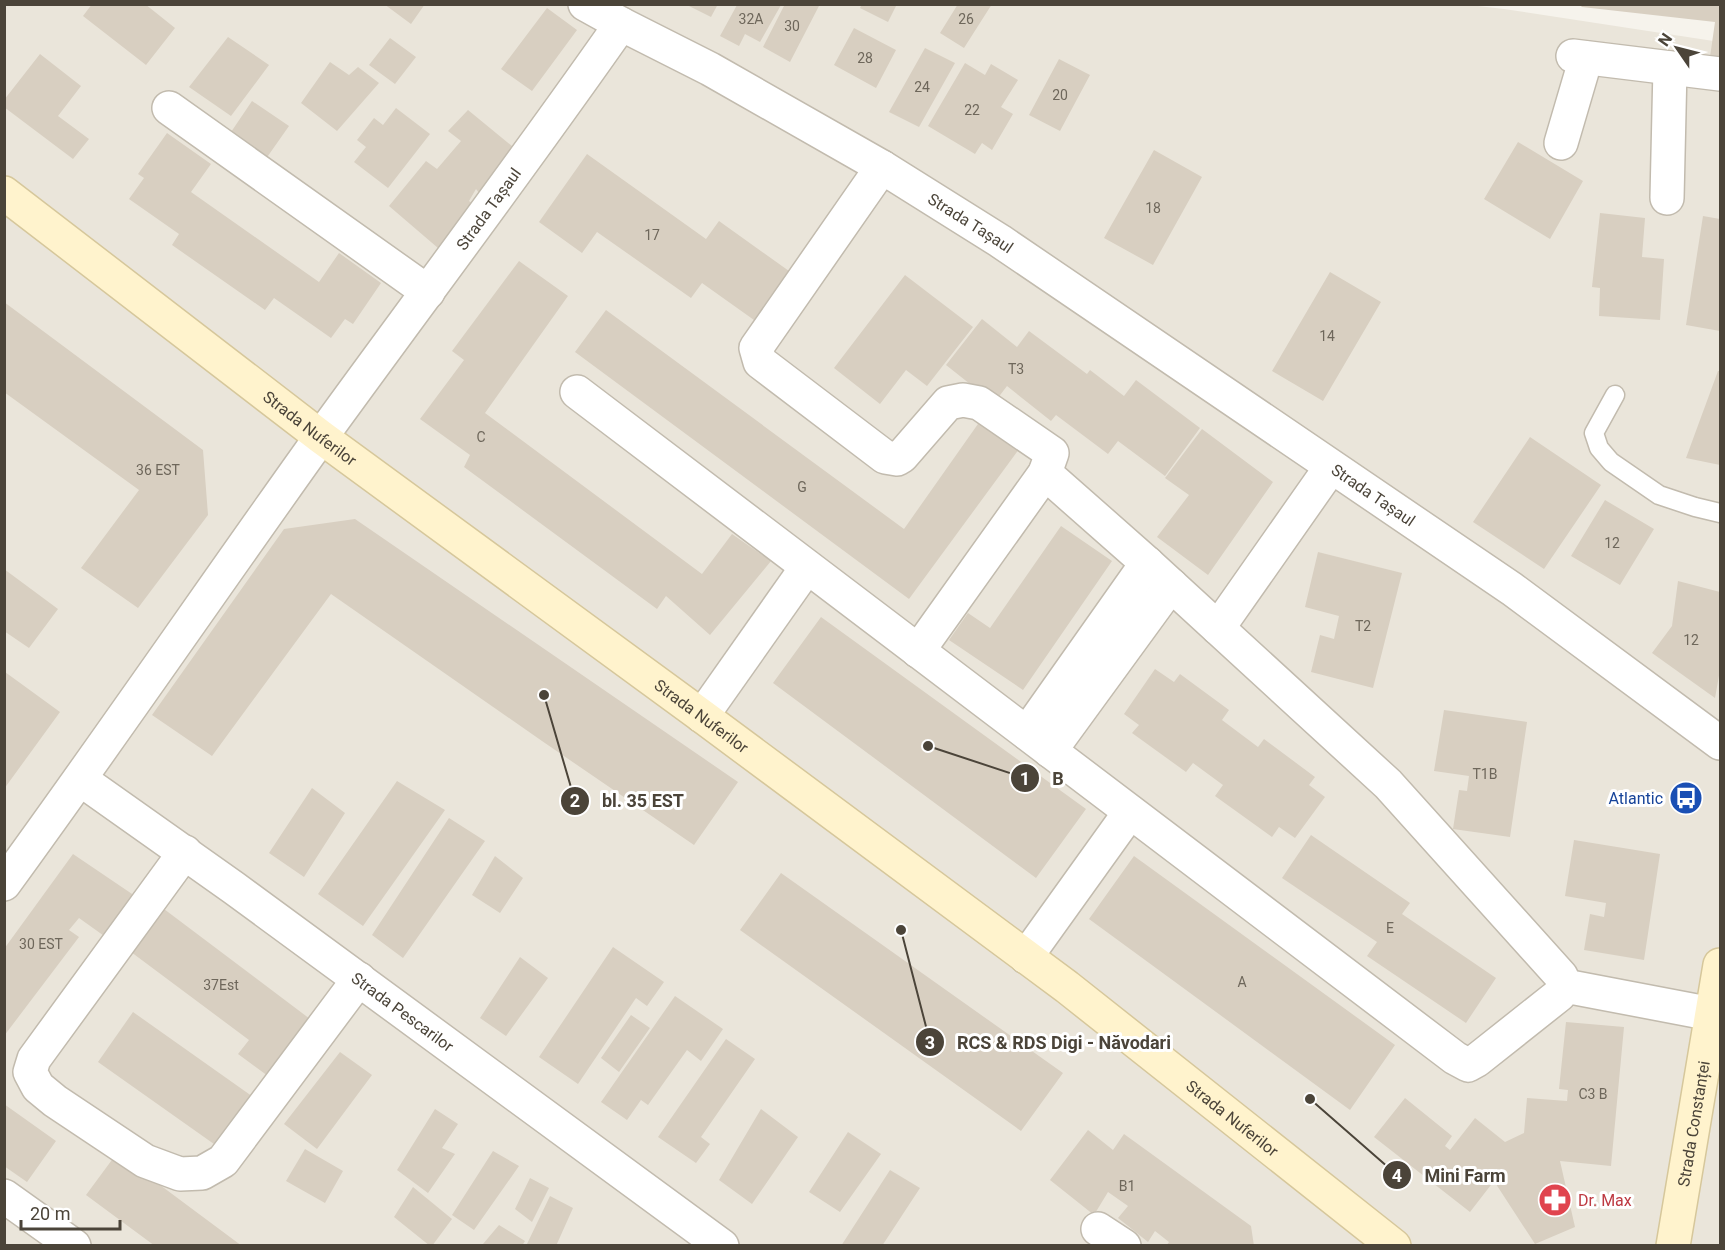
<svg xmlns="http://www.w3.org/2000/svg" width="1725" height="1250" font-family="Roboto,sans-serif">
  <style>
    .residential { fill: #eae5da }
    .building { fill: #d8cfc1 }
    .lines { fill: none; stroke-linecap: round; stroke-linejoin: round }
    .lane-casing { stroke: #c2bbae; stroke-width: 21 }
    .street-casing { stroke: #c2bbae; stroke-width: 36 }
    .secondary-casing { stroke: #d6c79b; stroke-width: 36 }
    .lane { stroke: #fff; stroke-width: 18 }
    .street { stroke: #fff; stroke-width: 33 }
    .secondary { stroke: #fff3cd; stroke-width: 33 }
    .labels { text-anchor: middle; stroke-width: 6; stroke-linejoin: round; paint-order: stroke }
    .number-label { font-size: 14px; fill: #6e675b }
    .street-label { font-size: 16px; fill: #4b4439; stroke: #fff }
    .transit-label { font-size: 16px; fill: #164399; stroke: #fff; text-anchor: end }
    .health-label { font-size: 16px; fill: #be3a42; stroke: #fff; text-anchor: start }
    .leader { fill: none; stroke: #4b4439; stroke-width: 2 }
    .callout-dot { fill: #4b4439; stroke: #fff; stroke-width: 2 }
    .mark-label { font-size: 18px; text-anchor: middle; font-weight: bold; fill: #fff }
    .callout-label { font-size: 18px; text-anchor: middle; font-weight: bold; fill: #4b4439; stroke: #fff; stroke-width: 6; stroke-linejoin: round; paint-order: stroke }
  </style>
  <rect width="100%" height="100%" fill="#f6f3ec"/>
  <!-- residential -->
  <path class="residential" d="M 1460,4 L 1504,9 L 1720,42 L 1720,1245 L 5,1246 L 5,5 Z"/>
  <!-- building -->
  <path class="building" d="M 92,4 L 145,4 L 175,28 L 146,65 L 83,16 Z
    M 384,4 L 425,4 L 411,24 Z
    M 685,4 L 718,4 L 711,17 Z
    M 785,4 L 820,4 L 790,62 L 763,47 Z
    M 862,4 L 897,4 L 888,22 L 860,8 Z
    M 958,4 L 992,4 L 964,48 L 940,33 Z
    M 1579,4 L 1720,4 L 1720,59 L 1710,57 L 1715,22 L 1582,7 Z
    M 737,5 L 781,5 L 760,42 L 745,34 L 739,46 L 720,36 Z
    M 547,8 L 577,30 L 532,91 L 501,69 Z
    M 854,28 L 896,50 L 876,88 L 834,65 Z
    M 228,37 L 269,65 L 231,116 L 189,87 Z
    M 390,38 L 416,57 L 395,84 L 369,65 Z
    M 925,48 L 955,63 L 919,127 L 889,112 Z
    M 40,54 L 81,86 L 58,116 L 89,139 L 73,159 L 4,107 L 4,100 Z
    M 1059,59 L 1090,75 L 1060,131 L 1029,115 Z
    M 330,62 L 349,75 L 358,67 L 379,83 L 337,131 L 301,103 Z
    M 965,63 L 985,75 L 991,64 L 1018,80 L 1001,107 L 1013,114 L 992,150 L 982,143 L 975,154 L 928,126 Z
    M 252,101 L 289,126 L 263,163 L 227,138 Z
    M 396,108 L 430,134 L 388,188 L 354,162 L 366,147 L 357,140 L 374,118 L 383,125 Z
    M 468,110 L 518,151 L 483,198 L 476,189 L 469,201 L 478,208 L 445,254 L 389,206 L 426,161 L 437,169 L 461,141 L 448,131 Z
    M 167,133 L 211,164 L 191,192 L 319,282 L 339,253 L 381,283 L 353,324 L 345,319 L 331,338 L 274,298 L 265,310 L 172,245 L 179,234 L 129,199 L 144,178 L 138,174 Z
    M 1518,142 L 1583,181 L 1550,239 L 1484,199 Z
    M 1154,150 L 1202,177 L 1153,265 L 1104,238 Z
    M 587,154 L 706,239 L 719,221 L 789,271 L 754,320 L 702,283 L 691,298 L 597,232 L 582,253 L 539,222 Z
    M 1600,213 L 1645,218 L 1642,257 L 1664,259 L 1660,320 L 1599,316 L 1600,288 L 1592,287 Z
    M 1703,216 L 1720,219 L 1720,331 L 1686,325 Z
    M 519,261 L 568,296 L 485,413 L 702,574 L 732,534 L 771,561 L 710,635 L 666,596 L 657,609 L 464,467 L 470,455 L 420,419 L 464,360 L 452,351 Z
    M 1330,272 L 1381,302 L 1323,401 L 1272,371 Z
    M 905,275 L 973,327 L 927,386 L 906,370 L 880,404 L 834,368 Z
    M 4,302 L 203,450 L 208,515 L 138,608 L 81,568 L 139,490 L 4,392 Z
    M 606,310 L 904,529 L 985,414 L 1022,445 L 909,599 L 575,352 Z
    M 982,319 L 1017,347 L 1029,331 L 1087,374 L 1090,370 L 1124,396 L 1136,380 L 1200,428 L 1165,476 L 1118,441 L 1108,454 L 1056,415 L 1051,421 L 1007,386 L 994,403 L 946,365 Z
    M 1718,371 L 1720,371 L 1720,465 L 1686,458 Z
    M 1202,429 L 1273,482 L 1208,575 L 1157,537 L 1189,495 L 1165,478 Z
    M 1530,437 L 1601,485 L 1544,569 L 1473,522 Z
    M 1605,500 L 1654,529 L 1620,585 L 1571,556 Z
    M 355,519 L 738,782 L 694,845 L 542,741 L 331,594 L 212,756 L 152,715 L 284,529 Z
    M 1061,526 L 1112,561 L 1023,690 L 949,640 L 968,613 L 990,628 Z
    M 1318,552 L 1402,573 L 1373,688 L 1311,672 L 1320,635 L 1334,639 L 1339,616 L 1305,607 Z
    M 4,569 L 58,609 L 29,648 L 4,631 Z
    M 1678,581 L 1720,592 L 1720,670 L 1715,698 L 1652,653 L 1672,626 Z
    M 821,617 L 1086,809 L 1036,878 L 773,683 Z
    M 1155,669 L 1174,682 L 1180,674 L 1229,710 L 1222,720 L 1258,747 L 1264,739 L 1315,777 L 1309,785 L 1325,797 L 1295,838 L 1279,827 L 1272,837 L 1215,796 L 1223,785 L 1193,763 L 1186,772 L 1132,733 L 1139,725 L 1124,714 Z
    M 5,672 L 60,712 L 4,789 L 4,673 Z
    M 1444,710 L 1527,722 L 1510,837 L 1453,829 L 1459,790 L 1467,791 L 1469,776 L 1434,771 Z
    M 397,781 L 445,810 L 363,926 L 318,894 Z
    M 312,788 L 345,813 L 304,877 L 269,853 Z
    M 449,818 L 485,841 L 403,958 L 372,935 Z
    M 1311,835 L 1410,903 L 1402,914 L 1496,978 L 1466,1023 L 1367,956 L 1377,942 L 1282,878 Z
    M 1574,840 L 1660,854 L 1644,960 L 1584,950 L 1590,914 L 1604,917 L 1606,903 L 1565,896 Z
    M 73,854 L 138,898 L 107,938 L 79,918 L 69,930 L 79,937 L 4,1036 L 4,949 Z
    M 495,856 L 523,878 L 500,913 L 472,895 Z
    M 1134,856 L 1395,1045 L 1350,1110 L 1089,919 Z
    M 781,873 L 1063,1073 L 1021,1131 L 740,930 Z
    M 160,906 L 314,1022 L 272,1079 L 238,1054 L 249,1040 L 127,949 Z
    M 613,947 L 664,982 L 647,1006 L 636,998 L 578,1084 L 539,1057 Z
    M 520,957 L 548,978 L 506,1036 L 480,1018 Z
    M 675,996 L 723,1029 L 701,1061 L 687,1050 L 648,1105 L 641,1100 L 627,1120 L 601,1102 Z
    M 133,1012 L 256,1099 L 221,1149 L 98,1062 Z
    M 631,1015 L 650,1028 L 619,1072 L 601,1058 Z
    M 1566,1022 L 1624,1027 L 1611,1166 L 1560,1161 L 1575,1227 L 1535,1244 L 1494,1181 L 1470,1212 L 1374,1137 L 1405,1098 L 1452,1136 L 1445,1146 L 1450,1150 L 1475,1118 L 1505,1142 L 1524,1133 L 1527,1098 L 1567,1101 L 1568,1090 L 1559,1089 Z
    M 726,1039 L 755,1059 L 701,1137 L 710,1144 L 696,1163 L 658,1137 Z
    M 340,1052 L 372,1075 L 317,1149 L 284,1124 Z
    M 4,1104 L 56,1141 L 27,1182 L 4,1166 Z
    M 435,1109 L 458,1124 L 442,1148 L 455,1154 L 428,1193 L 397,1170 Z
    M 761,1109 L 798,1137 L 752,1204 L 719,1180 Z
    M 1088,1130 L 1113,1150 L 1124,1134 L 1251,1226 L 1254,1246 L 1166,1246 L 1169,1242 L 1155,1231 L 1148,1242 L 1118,1218 L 1128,1206 L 1108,1192 L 1094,1215 L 1050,1180 Z
    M 848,1132 L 881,1154 L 840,1212 L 809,1192 Z
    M 305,1149 L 343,1171 L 325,1203 L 286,1181 Z
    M 493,1151 L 519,1166 L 474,1230 L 452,1215 Z
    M 117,1153 L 242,1246 L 155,1246 L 86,1195 Z
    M 890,1170 L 920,1188 L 882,1246 L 841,1246 Z
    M 530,1178 L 549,1188 L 532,1222 L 515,1209 Z
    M 413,1187 L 452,1219 L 432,1246 L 430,1246 L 394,1217 Z
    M 550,1196 L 573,1208 L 556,1246 L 526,1246 Z
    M 499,1225 L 525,1241 L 522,1246 L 483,1244 Z"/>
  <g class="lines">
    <defs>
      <path id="lane" d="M 1615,395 L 1594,433 L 1599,448 L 1611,462 L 1659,495 L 1695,507 L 1720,513"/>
      <g id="street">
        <path d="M 585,4 L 621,24"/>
        <path d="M 1573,56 L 1720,74"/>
        <path d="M 169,108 L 428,292"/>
        <path d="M 1561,143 L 1586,58"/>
        <path d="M 882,167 L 756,348 L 760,362 L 885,457 L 897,459 L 902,456 L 948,403 L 963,400 L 979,403 L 1052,453 L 1045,473 L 918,651"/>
        <path d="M 1667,198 L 1670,68"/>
        <path d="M 577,392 L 1455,1058 L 1468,1065 L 1477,1060 L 1559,995 L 1565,986 L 1712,1014"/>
        <path d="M 1045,473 L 1147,563 L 1388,784 L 1561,976 L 1565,986"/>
        <path d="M 1218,628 L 1331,467"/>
        <path d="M 702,716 L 807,567"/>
        <path d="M 1027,733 L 1147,563"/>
        <path d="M 1050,751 L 1171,585"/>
        <path id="s1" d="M 80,779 L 234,888 L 722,1246"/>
        <path d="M 185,852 L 34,1059 L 30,1072 L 38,1087 L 55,1101 L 145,1161 L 180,1174 L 202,1173 L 223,1161 L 359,979"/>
        <path id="s2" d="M 4,884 C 112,736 215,585 321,437 C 421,299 524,163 621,24 L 710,69 L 882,167 L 1000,241 L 1512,589 L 1720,743"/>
        <path d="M 1026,957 L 1130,812"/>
        <path d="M 4,1196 L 74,1246"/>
        <path d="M 1098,1229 L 1124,1246"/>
      </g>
      <g id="secondary">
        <path id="s3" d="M 4,193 L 321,437 L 702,716 L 1067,987 L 1394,1246"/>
        <path id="s4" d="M 1673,1246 L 1720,965"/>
      </g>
    </defs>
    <!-- lane casing -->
    <use href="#lane" class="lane-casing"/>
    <!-- street casing -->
    <use href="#street" class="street-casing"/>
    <!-- secondary casing -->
    <use href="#secondary" class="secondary-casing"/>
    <!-- lane -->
    <use href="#lane" class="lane"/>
    <!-- street -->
    <use href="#street" class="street"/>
    <!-- secondary -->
    <use href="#secondary" class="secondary"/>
  </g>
  <!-- icons -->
  <defs>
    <symbol id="bus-disc" viewBox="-11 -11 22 22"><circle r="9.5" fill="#1a4fb4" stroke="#fff"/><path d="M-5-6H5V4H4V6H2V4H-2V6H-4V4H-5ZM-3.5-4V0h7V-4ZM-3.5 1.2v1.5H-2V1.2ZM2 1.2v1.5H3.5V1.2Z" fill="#fff"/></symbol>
    <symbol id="pharmacy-disc" viewBox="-11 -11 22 22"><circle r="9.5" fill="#e0444e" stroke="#fff"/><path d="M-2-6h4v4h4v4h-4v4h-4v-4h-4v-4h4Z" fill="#fff"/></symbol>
  </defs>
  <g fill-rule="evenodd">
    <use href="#bus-disc" x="1667" y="779" width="38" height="38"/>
    <use href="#pharmacy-disc" x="1536" y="1181" width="38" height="38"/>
  </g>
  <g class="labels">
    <!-- number labels -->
    <g class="number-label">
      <text x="751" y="24">32A</text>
      <text x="966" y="24">26</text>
      <text x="792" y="31">30</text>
      <text x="865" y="63">28</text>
      <text x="922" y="92">24</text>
      <text x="1060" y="100">20</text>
      <text x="972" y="115">22</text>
      <text x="1153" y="213">18</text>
      <text x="652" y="240">17</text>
      <text x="1327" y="341">14</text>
      <text x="1016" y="374">T3</text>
      <text x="481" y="442">C</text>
      <text x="158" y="475">36 EST</text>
      <text x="802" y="492">G</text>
      <text x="1612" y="548">12</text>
      <text x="1363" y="631">T2</text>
      <text x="1691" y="645">12</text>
      <text x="1485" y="779">T1B</text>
      <text x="1390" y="933">E</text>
      <text x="41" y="949">30 EST</text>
      <text x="1242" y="987">A</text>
      <text x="221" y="990">37Est</text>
      <text x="1593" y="1099">C3 B</text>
      <text x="1127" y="1191">B1</text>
    </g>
    <!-- street labels -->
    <g class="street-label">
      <text dy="6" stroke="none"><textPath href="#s2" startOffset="831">Strada Tașaul</textPath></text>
      <text dy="6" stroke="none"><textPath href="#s2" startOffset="1461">Strada Tașaul</textPath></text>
      <text dy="6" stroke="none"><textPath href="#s3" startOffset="386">Strada Nuferilor</textPath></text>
      <text dy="6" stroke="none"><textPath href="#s2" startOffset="1947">Strada Tașaul</textPath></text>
      <text dy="6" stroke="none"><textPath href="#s3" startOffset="872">Strada Nuferilor</textPath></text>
      <text dy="6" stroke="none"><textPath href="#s1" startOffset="398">Strada Pescarilor</textPath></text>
      <text dy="6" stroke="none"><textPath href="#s3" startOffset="1538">Strada Nuferilor</textPath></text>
      <text dy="6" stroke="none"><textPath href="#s4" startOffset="124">Strada Constanței</textPath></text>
    </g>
    <!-- transit labels -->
    <g class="transit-label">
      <text x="1663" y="804">Atlantic</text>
    </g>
    <!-- health labels -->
    <g class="health-label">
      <text x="1578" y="1206">Dr. Max</text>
    </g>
  </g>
  <!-- callouts -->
  <path class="leader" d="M928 746L1025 778M544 695L575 801M901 930L930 1042M1310 1099L1397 1175"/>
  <g class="callout-dot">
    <circle cx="928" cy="746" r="6"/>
    <circle cx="544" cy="695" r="6"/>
    <circle cx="901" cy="930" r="6"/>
    <circle cx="1310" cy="1099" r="6"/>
    <circle cx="1025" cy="778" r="15"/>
    <circle cx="575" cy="801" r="15"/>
    <circle cx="930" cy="1042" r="15"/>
    <circle cx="1397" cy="1175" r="15"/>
  </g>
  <g class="mark-label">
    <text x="1025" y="785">1</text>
    <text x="575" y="807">2</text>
    <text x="930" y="1049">3</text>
    <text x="1397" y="1182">4</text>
  </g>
  <g class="callout-label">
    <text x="1058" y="785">B</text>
    <text x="643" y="807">bl. 35 EST</text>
    <text x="1064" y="1049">RCS &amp; RDS Digi - Năvodari</text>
    <text x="1465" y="1182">Mini Farm</text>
  </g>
  <!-- border -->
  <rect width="1725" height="1250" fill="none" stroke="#4b4439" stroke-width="12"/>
  <!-- north arrow -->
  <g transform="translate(1677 48) rotate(305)" stroke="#ffffff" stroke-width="4.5" paint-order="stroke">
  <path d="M0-4.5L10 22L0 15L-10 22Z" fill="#4b4439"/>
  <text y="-9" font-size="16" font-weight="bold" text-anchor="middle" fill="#4b4439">N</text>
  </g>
  <!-- scale -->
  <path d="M21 1220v9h99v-9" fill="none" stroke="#4b4439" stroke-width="3"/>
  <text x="30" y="1220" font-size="18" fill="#4b4439" stroke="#ffffff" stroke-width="4.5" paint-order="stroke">20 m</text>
</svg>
